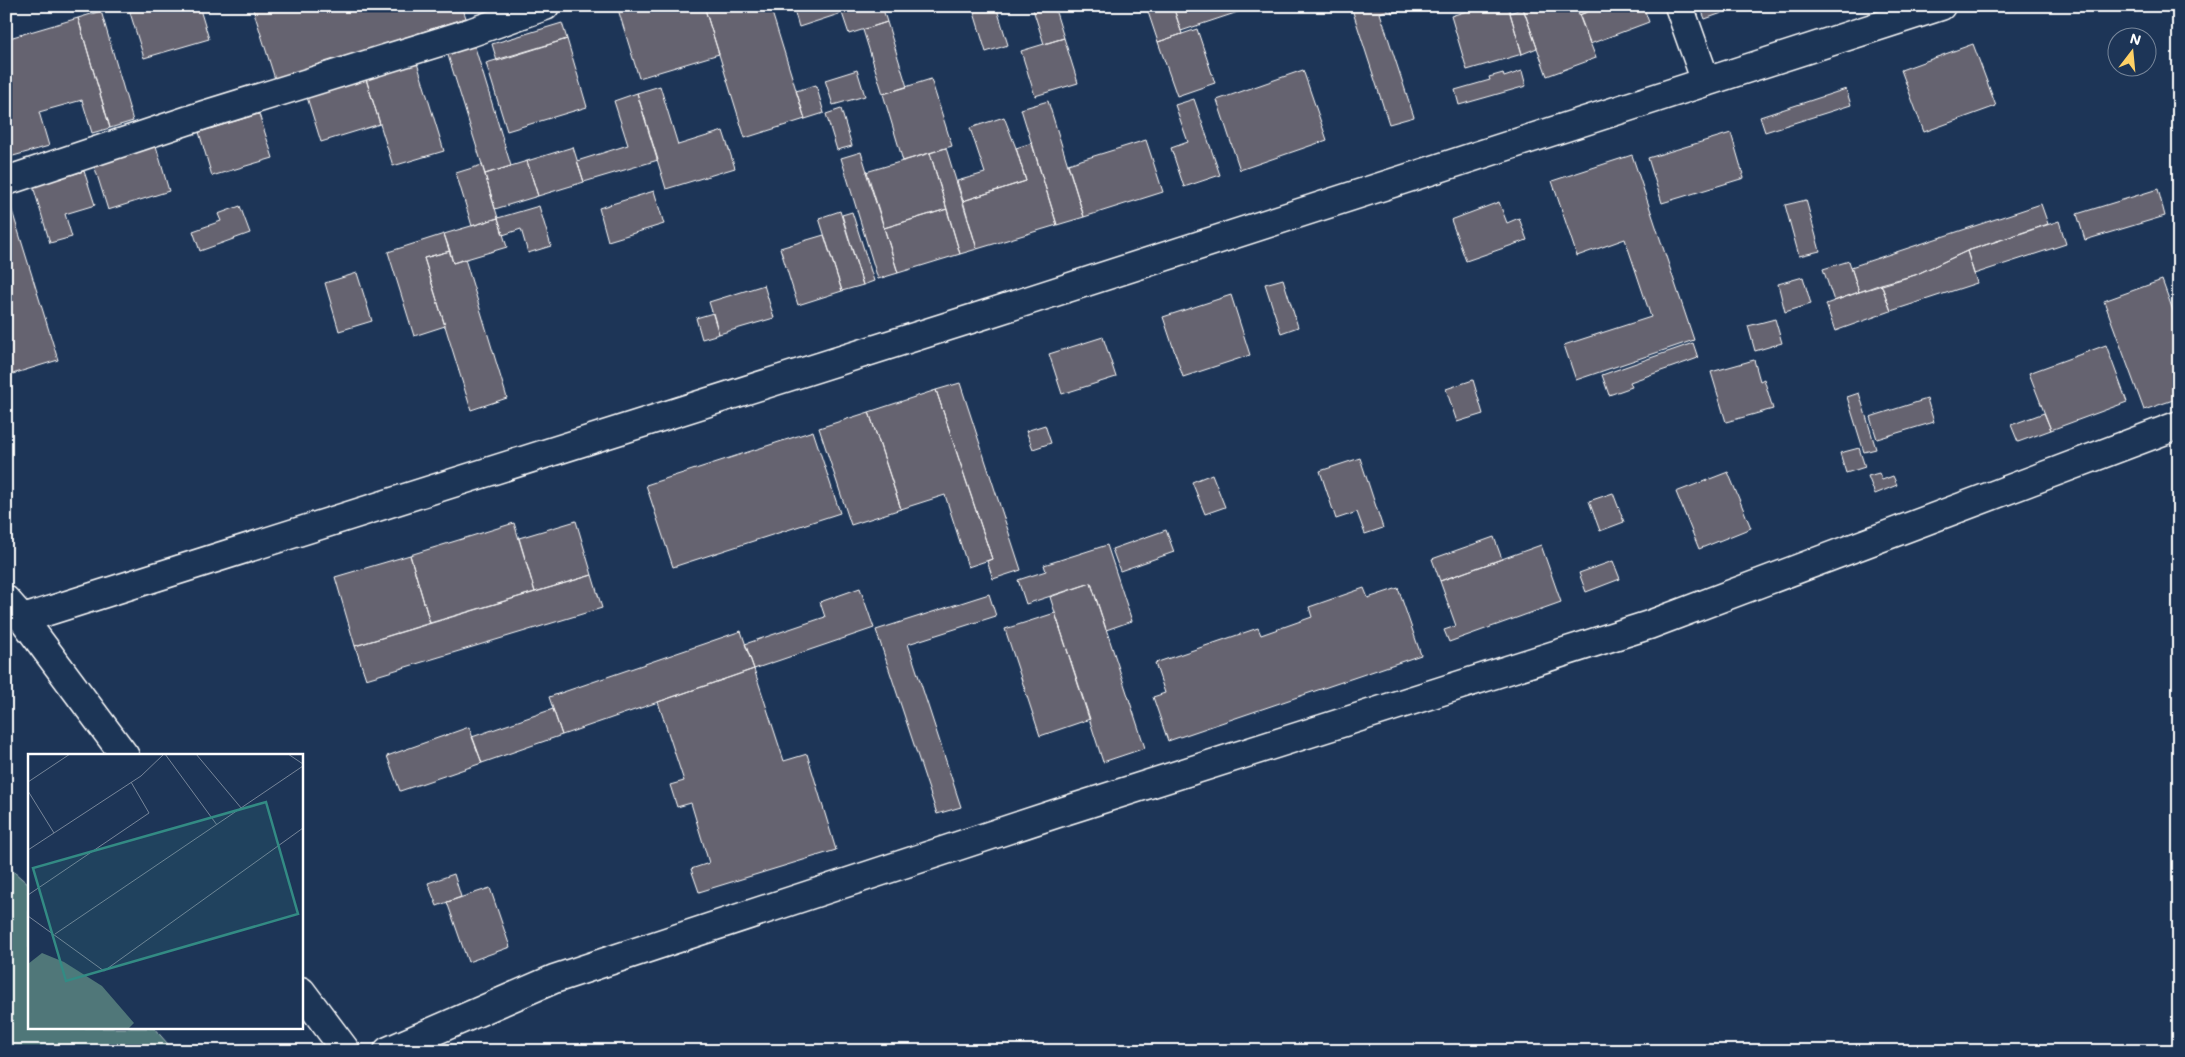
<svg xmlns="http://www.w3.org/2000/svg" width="2185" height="1057" font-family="Mali,sans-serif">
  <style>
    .green { fill: #507779; stroke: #a8bbbc }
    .building { fill: #656370; stroke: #fff }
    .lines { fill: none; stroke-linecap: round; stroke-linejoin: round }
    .minor-casing { stroke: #fff; stroke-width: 31 }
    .minor { stroke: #1d3557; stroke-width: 28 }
    .inset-road { fill: none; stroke: #77869a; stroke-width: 1 }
    .view { fill: #338b84; fill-opacity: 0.15; stroke: #338b84; stroke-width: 2.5 }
    .inset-edge { fill: none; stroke: #fff; stroke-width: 2.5 }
  </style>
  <rect width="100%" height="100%" fill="#1d3557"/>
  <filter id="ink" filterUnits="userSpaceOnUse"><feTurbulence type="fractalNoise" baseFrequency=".02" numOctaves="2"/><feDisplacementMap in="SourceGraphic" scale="10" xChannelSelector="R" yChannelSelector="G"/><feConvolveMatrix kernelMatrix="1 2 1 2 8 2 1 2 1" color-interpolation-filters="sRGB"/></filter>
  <g filter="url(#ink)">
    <!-- green -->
    <path class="green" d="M 6,865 L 29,885 L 29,1028 L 154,1028 L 174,1051 L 6,1051 Z"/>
    <!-- building -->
    <path class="building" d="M 128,6 L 199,6 L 209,39 L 144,58 Z
      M 252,6 L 462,6 L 466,18 L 275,79 Z
      M 617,6 L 704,6 L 719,54 L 639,78 Z
      M 704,6 L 770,6 L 805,119 L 745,138 Z
      M 793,6 L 882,6 L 887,22 L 849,34 L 842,13 L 799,27 Z
      M 972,6 L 996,6 L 1008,45 L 986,52 Z
      M 1032,6 L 1054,6 L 1064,38 L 1044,44 Z
      M 1166,6 L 1173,6 L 1182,34 L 1158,42 L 1148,12 Z
      M 1173,6 L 1243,6 L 1244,10 L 1181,31 Z
      M 1351,6 L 1390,6 L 1391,9 L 1380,13 L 1414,117 L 1389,124 Z
      M 1390,6 L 1412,6 L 1392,13 Z
      M 1482,6 L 1508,6 L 1522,54 L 1467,70 L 1451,16 Z
      M 1528,6 L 1576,6 L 1596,58 L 1547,76 L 1523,8 Z
      M 1576,6 L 1603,6 L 1579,15 Z
      M 1603,6 L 1643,6 L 1649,22 L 1590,44 L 1579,15 Z
      M 1700,6 L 1736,6 L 1736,8 L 1705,19 Z
      M 1523,8 L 1537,48 L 1522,54 L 1510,13 Z
      M 101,11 L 133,121 L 110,128 L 78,18 Z
      M 78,18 L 110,128 L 92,133 L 82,100 L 39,112 L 49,146 L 6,158 L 6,39 Z
      M 887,22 L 907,87 L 883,94 L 863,30 Z
      M 562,23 L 567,39 L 497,61 L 492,44 Z
      M 1197,29 L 1215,83 L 1177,96 L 1158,42 Z
      M 1064,38 L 1078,83 L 1035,96 L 1021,51 Z
      M 567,39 L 587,107 L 507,131 L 486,63 Z
      M 474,44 L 511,166 L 485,174 L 447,52 Z
      M 1973,44 L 1996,106 L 1924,132 L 1901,70 Z
      M 417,63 L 444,151 L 393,166 L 366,79 Z
      M 857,70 L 865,96 L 833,105 L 825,80 Z
      M 1303,70 L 1327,140 L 1240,170 L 1217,100 Z
      M 1522,71 L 1526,86 L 1459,105 L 1455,90 L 1490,80 L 1489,77 L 1503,73 L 1504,77 Z
      M 366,79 L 380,124 L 321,142 L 307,97 Z
      M 931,79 L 952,146 L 903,161 L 883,94 Z
      M 816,85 L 824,113 L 805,119 L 796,91 Z
      M 660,86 L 678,145 L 723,131 L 735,168 L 666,189 L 637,93 Z
      M 1846,89 L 1851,105 L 1765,132 L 1760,117 Z
      M 637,93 L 658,160 L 584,182 L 577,161 L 628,145 L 614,101 Z
      M 1194,99 L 1220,175 L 1184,187 L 1171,148 L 1188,142 L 1175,105 Z
      M 1048,101 L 1084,217 L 1057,225 L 1021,109 Z
      M 841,109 L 852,146 L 837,150 L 826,114 Z
      M 259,114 L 273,158 L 212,176 L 199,132 Z
      M 1004,117 L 1016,148 L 1026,181 L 963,201 L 957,181 L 985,173 L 970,128 Z
      M 1731,133 L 1744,178 L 1662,203 L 1648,158 Z
      M 1146,140 L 1163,192 L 1084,217 L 1068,164 Z
      M 1032,143 L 1057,225 L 977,249 L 963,201 L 1026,181 L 1016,148 Z
      M 156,146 L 169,191 L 108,210 L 94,165 Z
      M 573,147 L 584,182 L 538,196 L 527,161 Z
      M 946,148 L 977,249 L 960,254 L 930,153 Z
      M 861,152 L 898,273 L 878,279 L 841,158 Z
      M 930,153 L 947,209 L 884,228 L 866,172 Z
      M 1632,155 L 1694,340 L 1576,380 L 1564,345 L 1651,317 L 1625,239 L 1577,256 L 1552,181 Z
      M 527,161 L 538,196 L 495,209 L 485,174 Z
      M 482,165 L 498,218 L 472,226 L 456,173 Z
      M 84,171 L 95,205 L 65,214 L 72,237 L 50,243 L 33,186 Z
      M 2158,189 L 2165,216 L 2085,240 L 2077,214 Z
      M 654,191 L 664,224 L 608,241 L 599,208 Z
      M 1806,200 L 1820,251 L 1799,256 L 1785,205 Z
      M 9,201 L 58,360 L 6,376 L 6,202 Z
      M 1499,202 L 1507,223 L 1519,218 L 1527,240 L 1466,261 L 1451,220 Z
      M 2041,204 L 2048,224 L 1967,251 L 1915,275 L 1859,292 L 1851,267 Z
      M 240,206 L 250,233 L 200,251 L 193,231 L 221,221 L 218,214 Z
      M 539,206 L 551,246 L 528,253 L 521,229 L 503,235 L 498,218 Z
      M 947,209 L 960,254 L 898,273 L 884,228 Z
      M 840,211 L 863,285 L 842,291 L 819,218 Z
      M 852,212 L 874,281 L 863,285 L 842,215 Z
      M 498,218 L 507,247 L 453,263 L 444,234 Z
      M 2059,221 L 2066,244 L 1974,274 L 1967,251 Z
      M 444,234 L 450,251 L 424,258 L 445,326 L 414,336 L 388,252 Z
      M 824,235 L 842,291 L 798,305 L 780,248 Z
      M 450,251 L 453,263 L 465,259 L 507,398 L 471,410 L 424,258 Z
      M 1967,251 L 1977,283 L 1891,311 L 1881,284 L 1915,275 Z
      M 1849,261 L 1859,292 L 1834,301 L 1823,269 Z
      M 357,273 L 372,321 L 339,331 L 325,283 Z
      M 1803,277 L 1811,304 L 1785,312 L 1778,284 Z
      M 1283,279 L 1298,327 L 1281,333 L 1265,284 Z
      M 2162,280 L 2179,327 L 2179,398 L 2144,410 L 2104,301 Z
      M 1881,284 L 1891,311 L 1835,331 L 1826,304 Z
      M 764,285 L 774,318 L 719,334 L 709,302 Z
      M 1231,295 L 1250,355 L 1183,377 L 1163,317 Z
      M 713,313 L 719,334 L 702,339 L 696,318 Z
      M 1775,319 L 1782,343 L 1755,351 L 1748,326 Z
      M 1103,337 L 1116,377 L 1062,394 L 1049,354 Z
      M 1693,343 L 1698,358 L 1630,382 L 1632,387 L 1609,395 L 1602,375 Z
      M 2106,345 L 2127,402 L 2051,430 L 2029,373 Z
      M 1754,360 L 1760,381 L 1764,379 L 1773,409 L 1726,422 L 1711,372 Z
      M 1473,380 L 1483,414 L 1457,422 L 1446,389 Z
      M 960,383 L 1021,570 L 993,579 L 987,561 L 992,559 L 936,390 Z
      M 936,390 L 992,559 L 968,567 L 945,495 L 901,509 L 869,412 Z
      M 1859,393 L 1876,449 L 1864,452 L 1847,397 Z
      M 1927,399 L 1934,422 L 1877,439 L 1870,417 Z
      M 869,412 L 901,509 L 851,525 L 819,428 Z
      M 2044,413 L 2051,430 L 2018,442 L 2011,425 Z
      M 1045,425 L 1051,443 L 1033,449 L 1026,431 Z
      M 813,431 L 840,513 L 673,567 L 646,485 Z
      M 1859,448 L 1865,467 L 1846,473 L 1840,453 Z
      M 1360,458 L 1383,528 L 1365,534 L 1357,512 L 1336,519 L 1320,471 Z
      M 1728,472 L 1751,528 L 1699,549 L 1676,492 Z
      M 1879,473 L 1882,480 L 1893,476 L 1897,485 L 1875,494 L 1868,476 Z
      M 1212,474 L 1225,507 L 1205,514 L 1192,482 Z
      M 1613,493 L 1624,522 L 1600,531 L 1589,501 Z
      M 576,521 L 592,575 L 535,592 L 519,538 Z
      M 514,523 L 535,592 L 430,623 L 410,555 Z
      M 1166,530 L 1174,552 L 1120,571 L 1112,549 Z
      M 1494,537 L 1502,559 L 1440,581 L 1432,559 Z
      M 1107,545 L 1132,621 L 1106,630 L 1091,583 L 1026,604 L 1018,580 L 1046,571 L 1044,565 Z
      M 1541,545 L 1561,602 L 1449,642 L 1444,630 L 1456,626 L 1440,581 Z
      M 410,555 L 430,623 L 355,646 L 335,577 Z
      M 1613,561 L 1620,579 L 1586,592 L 1579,573 Z
      M 592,575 L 602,608 L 366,679 L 355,646 Z
      M 1091,583 L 1145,748 L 1103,762 L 1050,597 Z
      M 860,588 L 874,628 L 754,669 L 745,644 L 825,617 L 820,602 Z
      M 1364,588 L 1368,598 L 1398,588 L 1421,655 L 1168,741 L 1153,697 L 1165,693 L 1155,663 L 1258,628 L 1261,635 L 1312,617 L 1309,607 Z
      M 989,594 L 996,616 L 908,644 L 961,807 L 937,814 L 876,630 Z
      M 1055,613 L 1090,719 L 1040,736 L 1005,629 Z
      M 741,631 L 754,669 L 562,735 L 549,697 Z
      M 754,669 L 784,761 L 807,754 L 836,850 L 699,892 L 691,869 L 709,863 L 691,803 L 677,807 L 670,785 L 684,781 L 658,702 Z
      M 553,709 L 562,735 L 482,763 L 472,737 Z
      M 469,727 L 482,763 L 400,791 L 387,756 Z
      M 454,874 L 461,897 L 437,906 L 428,883 Z
      M 490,888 L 510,947 L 468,962 L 447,902 Z"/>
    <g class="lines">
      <defs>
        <path id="minor" d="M 1679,6 L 1706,82
          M 6,181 L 204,115 L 472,32 L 545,6
          M 6,600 L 23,619 L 125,756
          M 23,619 L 990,313 L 1941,6
          M 301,991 L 346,1051
          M 388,1051 L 554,979 L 1058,813 L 1649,625 L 2179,425"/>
      </defs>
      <!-- minor casing -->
      <use href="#minor" class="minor-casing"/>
      <!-- minor -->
      <use href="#minor" class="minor"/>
    </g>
  </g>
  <!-- overview -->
  <g transform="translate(28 754)">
    <rect width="275" height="275" fill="#1d3557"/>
    <path d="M 14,199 L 36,208 L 74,232 L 106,269 L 100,275 L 0,275 L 0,210 Z" fill="#507779"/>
    <path class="inset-road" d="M 137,0 L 189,71M 168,0 L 214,55M 260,0 L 275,10M 0,28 L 42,0M 0,37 L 26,79M 0,96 L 113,22 L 136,0M 0,141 L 121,59 L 103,28M 0,162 L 76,217 L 275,74M 27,180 L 275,12"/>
    <path class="view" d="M 238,48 L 270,160 L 38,227 L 5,114 Z"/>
    <rect width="275" height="275" class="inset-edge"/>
  </g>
  <!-- margin -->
  <rect width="2185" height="1057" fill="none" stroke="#1d3557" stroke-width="25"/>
  <rect x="12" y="12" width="2160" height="1032" fill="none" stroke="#fff" stroke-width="2" filter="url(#ink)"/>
  <!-- north arrow -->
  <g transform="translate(2132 52) rotate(16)"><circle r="24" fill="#1d3557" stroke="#77869a"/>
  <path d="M0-4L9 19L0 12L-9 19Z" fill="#ffd166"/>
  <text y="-8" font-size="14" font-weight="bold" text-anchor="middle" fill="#ffffff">N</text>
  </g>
</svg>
